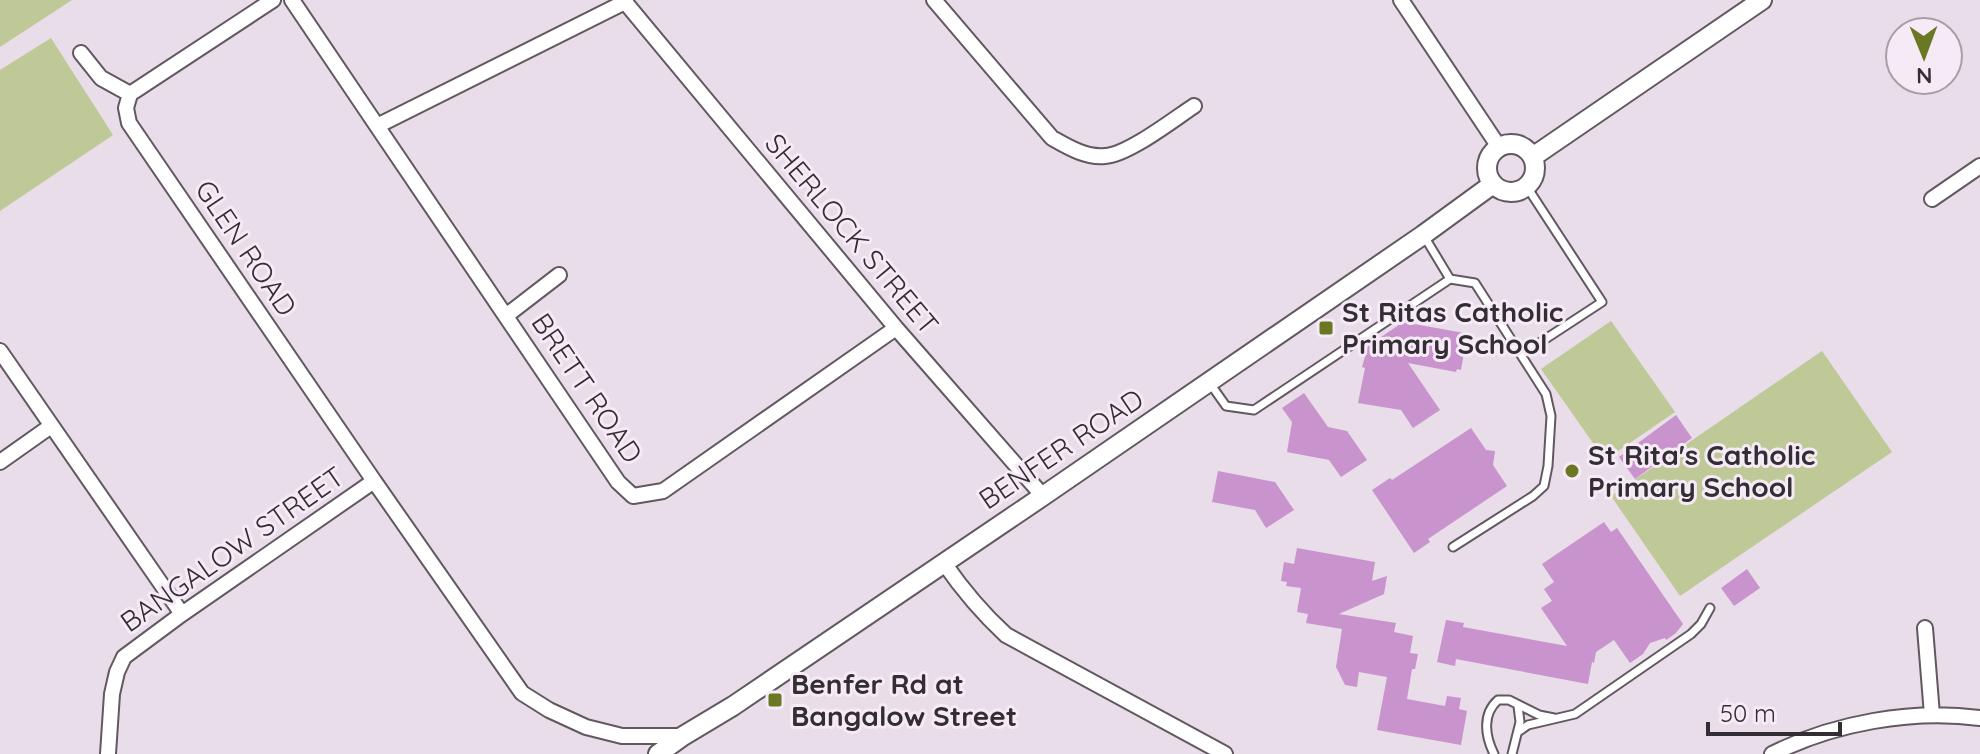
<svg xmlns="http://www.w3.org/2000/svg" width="1980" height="754" font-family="Quicksand,sans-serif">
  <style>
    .green { fill: #bec997 }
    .building { fill: #c993cd }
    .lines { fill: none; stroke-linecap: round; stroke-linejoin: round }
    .service-casing { stroke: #615861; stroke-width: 11 }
    .minor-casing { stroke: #615861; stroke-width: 18 }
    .tertiary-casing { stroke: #615861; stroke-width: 22 }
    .service { stroke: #fff; stroke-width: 7 }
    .minor { stroke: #fff; stroke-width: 14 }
    .tertiary { stroke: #fff; stroke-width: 18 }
    .poi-dot { fill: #6a7723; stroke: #f5eaf6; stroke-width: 3 }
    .labels { text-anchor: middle; stroke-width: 6; stroke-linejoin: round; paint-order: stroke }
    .street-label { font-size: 28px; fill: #322e33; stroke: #f5eaf6 }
    .poi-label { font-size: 28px; font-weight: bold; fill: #322e33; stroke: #f5eaf6; text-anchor: start }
  </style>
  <rect width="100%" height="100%" fill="#e8dde8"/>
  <!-- green -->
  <path class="green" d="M 0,0 L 72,0 L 0,47 Z
    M 51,38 L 113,135 L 0,211 L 0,70 Z
    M 1611,321 L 1675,412 L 1605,460 L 1541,369 Z
    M 1822,351 L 1892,452 L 1680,596 L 1611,496 Z"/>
  <!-- building -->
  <path class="building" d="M 1403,322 L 1464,333 L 1463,340 L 1466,341 L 1461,370 L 1457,369 L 1456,372 L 1408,363 L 1440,410 L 1413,428 L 1401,410 L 1358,403 L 1365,368 L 1362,367 L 1368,346 Z
    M 1304,393 L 1328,427 L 1347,431 L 1367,460 L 1341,477 L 1329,460 L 1287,452 L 1292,422 L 1282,408 Z
    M 1676,415 L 1692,438 L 1635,479 L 1619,457 Z
    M 1471,428 L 1486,450 L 1495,451 L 1493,465 L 1507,486 L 1428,539 L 1430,542 L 1414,553 L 1372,490 L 1390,478 L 1392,480 Z
    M 1218,471 L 1275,482 L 1294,510 L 1266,528 L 1255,510 L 1212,502 Z
    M 1604,522 L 1611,532 L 1617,528 L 1683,624 L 1676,633 L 1666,640 L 1665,638 L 1650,643 L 1643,654 L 1630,663 L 1614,640 L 1596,652 L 1594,663 L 1592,662 L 1588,684 L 1456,659 L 1455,666 L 1437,662 L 1446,620 L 1464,623 L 1463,627 L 1567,646 L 1541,608 L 1552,601 L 1544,589 L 1554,582 L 1542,564 Z
    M 1297,548 L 1375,562 L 1372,581 L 1387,576 L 1384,594 L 1339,614 L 1396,623 L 1394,632 L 1413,636 L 1410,653 L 1418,654 L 1415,669 L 1412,669 L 1407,699 L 1445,706 L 1447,696 L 1461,698 L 1459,709 L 1467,711 L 1461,745 L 1377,730 L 1387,677 L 1359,672 L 1357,687 L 1345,685 L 1336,667 L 1342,629 L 1306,623 L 1308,614 L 1297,612 L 1301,588 L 1286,586 L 1287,582 L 1281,581 L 1284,562 L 1294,564 Z
    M 1747,569 L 1760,588 L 1734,606 L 1721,588 Z"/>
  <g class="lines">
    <defs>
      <path id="service" d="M 1424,236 L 1450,279
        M 1209,382 L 1226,406 L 1254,410 L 1450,279 L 1475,283 L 1521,355 L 1602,302 L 1527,187
        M 1453,547 L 1533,496 L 1544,486 L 1548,466 L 1551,416 L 1546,394 L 1521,355
        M 1518,732 L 1528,725 L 1575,714 L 1691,634 L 1701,624 L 1710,608
        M 1494,754 C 1485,736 1482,714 1498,700 L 1509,700 L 1539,715 L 1554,718
        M 1512,754 L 1520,722 L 1518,706"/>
      <path id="minor" d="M 292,0 L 377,126 L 625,2 L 626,0
        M 934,0 L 1052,138 C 1068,147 1086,158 1105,156 C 1128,155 1174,119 1194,106
        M 1401,0 L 1499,147
        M 625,2 L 896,328 L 1043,496
        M 81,53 L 101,78 L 130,94 L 126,108 L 129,123 L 374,481
        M 130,94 L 273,0
        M 377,126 L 618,482 L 633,496 L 663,491 L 896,328
        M 1932,199 L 1980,166
        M 507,315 L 559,275
        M 0,351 L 182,614
        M 0,462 L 51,426
        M 944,563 C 962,589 982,613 1006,635 L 1225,754
        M 1925,628 L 1932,715
        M 108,754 L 112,694 L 117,672 L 124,657 L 182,614 L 374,481 L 522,693 L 549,710 L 586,727 L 622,736 L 683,736
        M 1772,754 C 1834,723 1911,709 1980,718"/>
      <path id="tertiary" d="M1487 168a24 24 0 1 1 48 0a24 24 0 1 1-48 0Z
        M 1534,156 L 1762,0
        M 658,754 L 683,736 L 733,706 L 1043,496 L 1423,235 L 1493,184"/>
    </defs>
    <!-- service casing -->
    <use href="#service" class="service-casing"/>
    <!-- minor casing -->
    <use href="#minor" class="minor-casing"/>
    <!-- tertiary casing -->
    <use href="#tertiary" class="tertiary-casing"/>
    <!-- service -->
    <use href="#service" class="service"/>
    <!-- minor -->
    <use href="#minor" class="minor"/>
    <!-- tertiary -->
    <use href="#tertiary" class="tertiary"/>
  </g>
  <!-- markers -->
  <g class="poi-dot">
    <rect x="1318" y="320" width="16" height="16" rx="4"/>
    <circle cx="1572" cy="471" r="8"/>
    <rect x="767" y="692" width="16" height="16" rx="4"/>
  </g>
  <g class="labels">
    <!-- street labels -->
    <g class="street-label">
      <text transform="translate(852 234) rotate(50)" y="10">SHERLOCK STREET</text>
      <text transform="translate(246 248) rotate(56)" y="10">GLEN ROAD</text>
      <text transform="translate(587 388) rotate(56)" y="10">BRETT ROAD</text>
      <text transform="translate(1061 449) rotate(-34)" y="10">BENFER ROAD</text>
      <text transform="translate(232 549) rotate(-35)" y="10">BANGALOW STREET</text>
    </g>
    <!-- poi labels -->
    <g class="poi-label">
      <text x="1342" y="322">St Ritas Catholic<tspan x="1342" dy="32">Primary School</tspan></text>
      <text x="1588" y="465">St Rita's Catholic<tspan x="1588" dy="32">Primary School</tspan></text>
      <text x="791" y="694">Benfer Rd at<tspan x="791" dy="32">Bangalow Street</tspan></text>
    </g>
  </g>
  <!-- north arrow -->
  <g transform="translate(1924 56) rotate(179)"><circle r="38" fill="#f5eaf6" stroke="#a79fa8" stroke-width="2"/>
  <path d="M0-6L14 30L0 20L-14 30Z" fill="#6a7723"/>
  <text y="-12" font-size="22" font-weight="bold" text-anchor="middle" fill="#322e33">N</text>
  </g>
  <!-- scale -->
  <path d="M1708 722v12h132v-12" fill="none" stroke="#322e33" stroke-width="4"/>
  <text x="1720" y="722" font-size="24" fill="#322e33" stroke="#f5eaf6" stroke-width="6" paint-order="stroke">50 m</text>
</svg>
